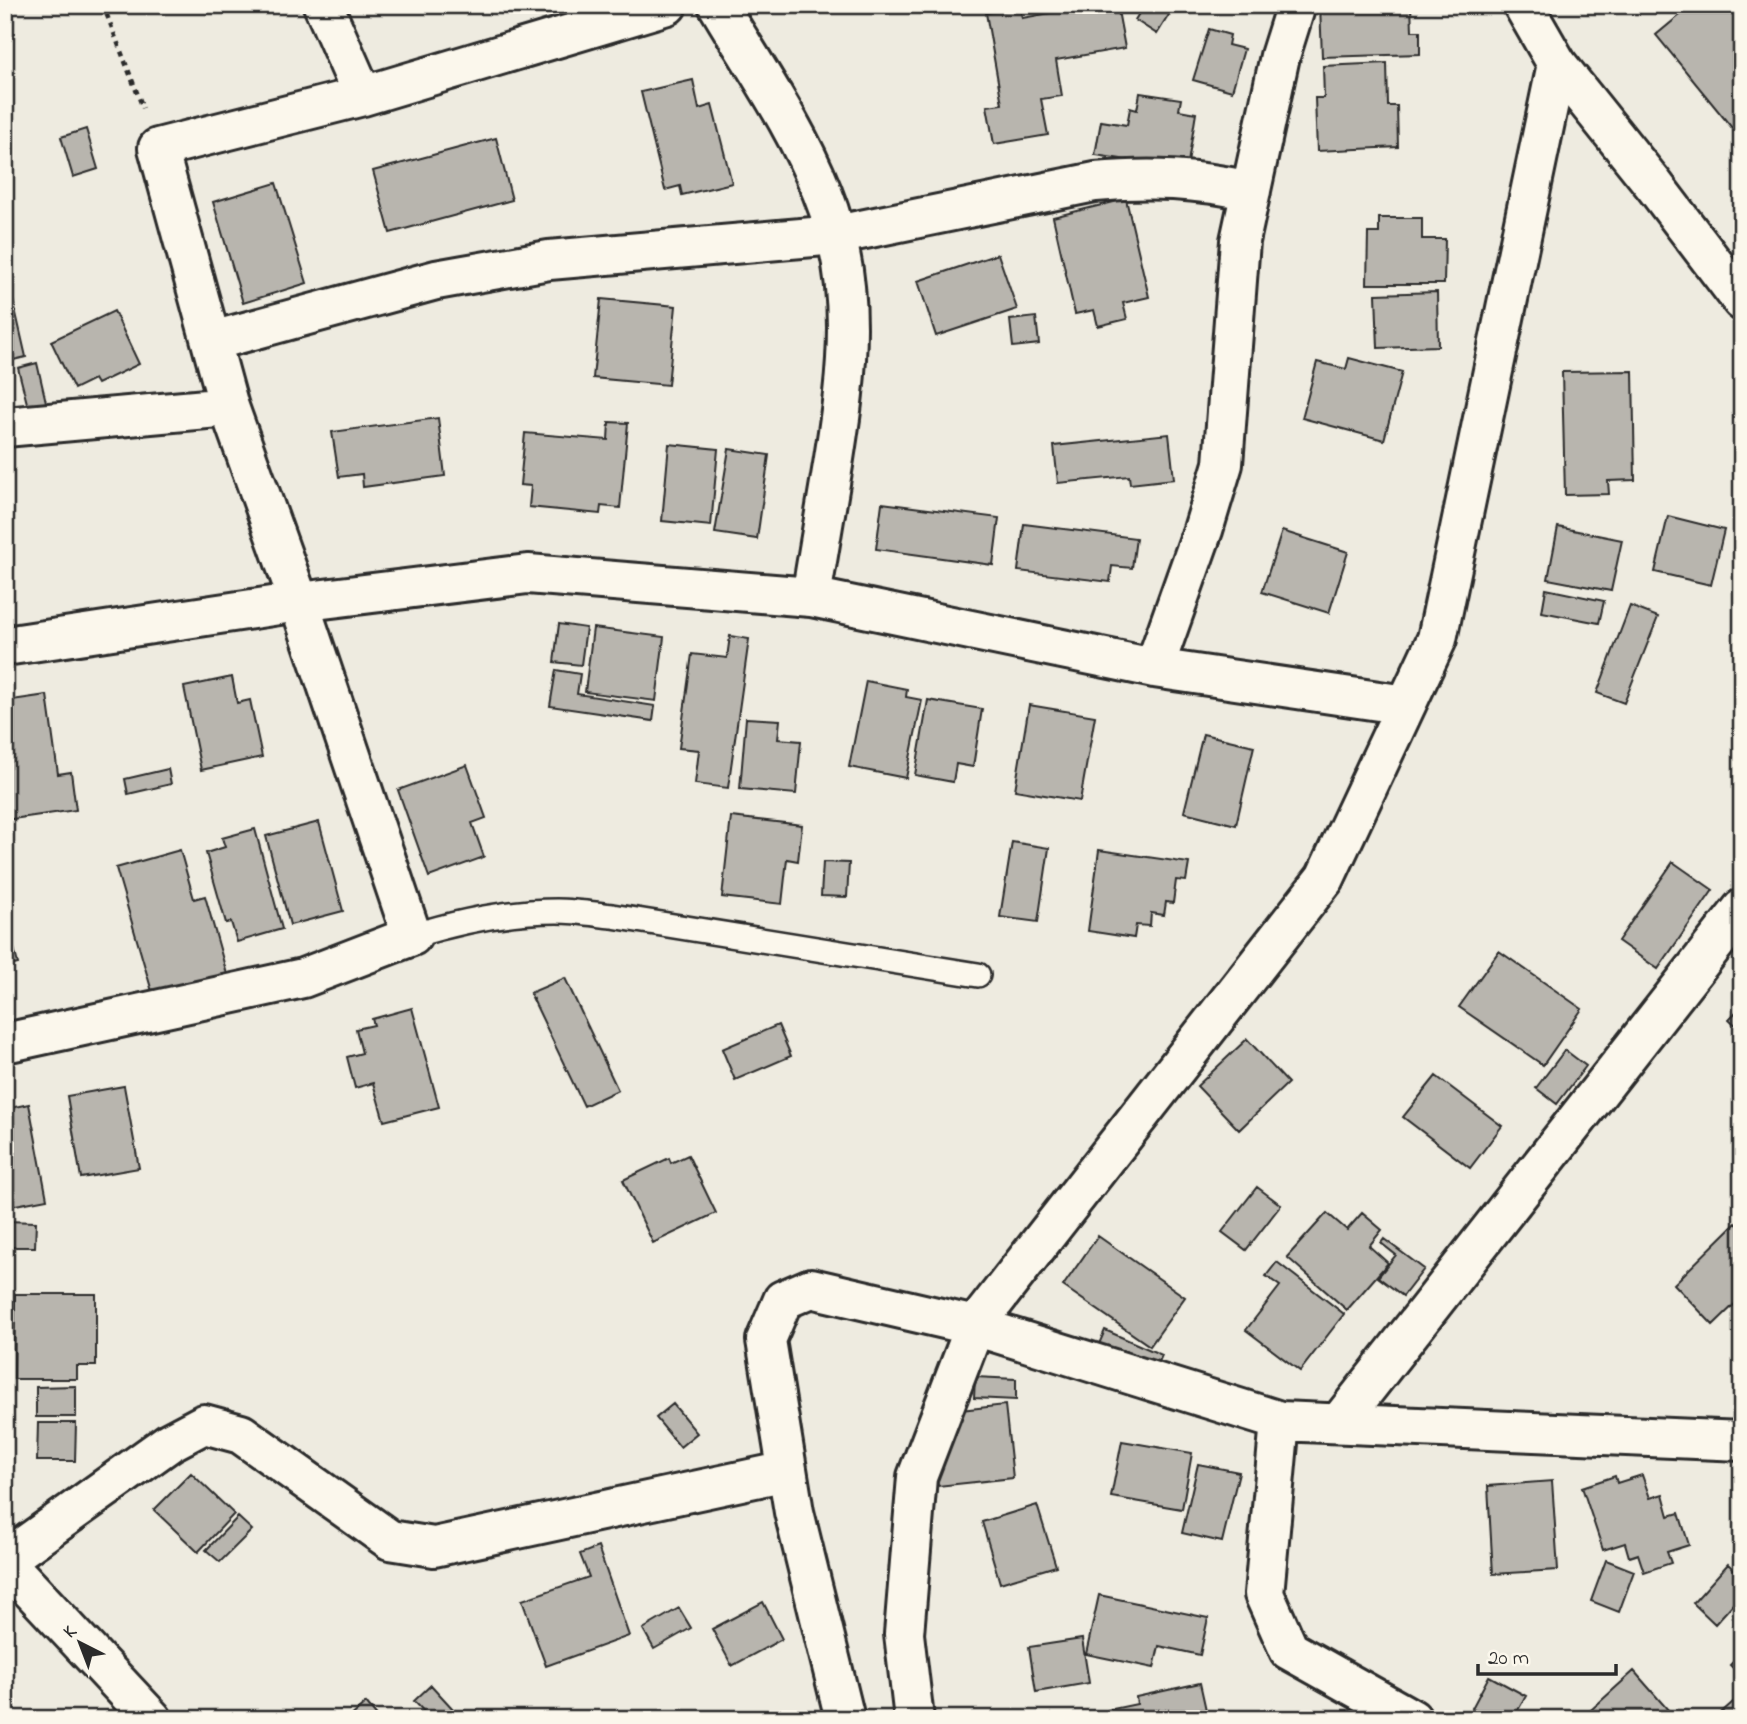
<svg xmlns="http://www.w3.org/2000/svg" width="1747" height="1724" font-family="'Indie Flower',sans-serif">
  <style>
    .building { fill: #b8b5ae; stroke: #2b2b2b; stroke-width: 2 }
    .lines { fill: none; stroke-linecap: round; stroke-linejoin: round }
    .lane-casing { stroke: #2b2b2b; stroke-width: 28 }
    .street-casing { stroke: #2b2b2b; stroke-width: 44 }
    .secondary-casing { stroke: #2b2b2b; stroke-width: 44 }
    .path { stroke: #2b2b2b; stroke-width: 4.5; stroke-dasharray: 5 5; stroke-linecap: butt }
    .lane { stroke: #fbf7ec; stroke-width: 23 }
    .street { stroke: #fbf7ec; stroke-width: 38 }
    .secondary { stroke: #fbf7ec; stroke-width: 38 }
  </style>
  <rect width="100%" height="100%" fill="#eeebe0"/>
  <filter id="ink" filterUnits="userSpaceOnUse"><feTurbulence type="fractalNoise" baseFrequency=".0143" numOctaves="2"/><feDisplacementMap in="SourceGraphic" scale="14" xChannelSelector="R" yChannelSelector="G"/><feConvolveMatrix kernelMatrix="1 2 1 2 8 2 1 2 1" color-interpolation-filters="sRGB"/></filter>
  <g filter="url(#ink)">
    <!-- building -->
    <path class="building" d="M 1077,5 L 1117,5 L 1125,48 L 1056,60 L 1062,96 L 1041,99 L 1048,135 L 994,144 L 987,106 L 1002,104 L 986,13 L 1020,8 L 1022,18 L 1078,8 Z
      M 1144,5 L 1175,5 L 1157,34 L 1135,20 Z
      M 1320,5 L 1411,5 L 1412,31 L 1420,31 L 1420,54 L 1322,57 Z
      M 1692,5 L 1742,5 L 1742,130 L 1737,134 L 1656,35 Z
      M 1209,29 L 1230,35 L 1228,45 L 1244,49 L 1232,91 L 1193,80 Z
      M 1387,63 L 1388,106 L 1397,106 L 1398,147 L 1317,151 L 1315,98 L 1324,98 L 1323,66 Z
      M 693,80 L 699,109 L 712,105 L 732,183 L 682,195 L 680,186 L 665,190 L 641,92 Z
      M 1140,93 L 1181,99 L 1179,110 L 1196,113 L 1187,169 L 1095,155 L 1101,121 L 1127,125 L 1130,108 L 1137,110 Z
      M 86,129 L 98,169 L 73,177 L 61,137 Z
      M 496,138 L 512,200 L 390,233 L 373,171 Z
      M 276,183 L 307,283 L 243,303 L 213,202 Z
      M 1126,199 L 1149,297 L 1123,303 L 1127,319 L 1098,326 L 1094,310 L 1075,314 L 1053,217 Z
      M 1379,218 L 1422,218 L 1422,239 L 1445,239 L 1444,284 L 1367,284 L 1368,233 L 1379,233 Z
      M 998,254 L 1017,309 L 936,336 L 918,281 Z
      M 10,287 L 26,357 L 5,362 L 5,288 Z
      M 1437,292 L 1438,346 L 1378,348 L 1376,294 Z
      M 601,299 L 676,306 L 668,385 L 593,378 Z
      M 114,311 L 139,364 L 97,384 L 94,379 L 74,389 L 51,341 Z
      M 1036,317 L 1039,344 L 1013,347 L 1010,320 Z
      M 1349,358 L 1402,372 L 1384,440 L 1302,418 L 1317,362 L 1346,369 Z
      M 37,363 L 49,415 L 31,419 L 18,368 Z
      M 1633,371 L 1635,480 L 1608,481 L 1609,494 L 1565,495 L 1562,372 Z
      M 438,418 L 445,476 L 363,487 L 362,474 L 339,477 L 332,432 Z
      M 609,422 L 628,423 L 620,508 L 601,506 L 600,514 L 529,507 L 531,486 L 520,485 L 525,433 L 608,440 Z
      M 1169,434 L 1174,479 L 1130,484 L 1129,476 L 1058,483 L 1054,446 Z
      M 669,444 L 718,449 L 711,526 L 662,521 Z
      M 729,449 L 769,455 L 757,539 L 715,533 Z
      M 882,503 L 999,518 L 993,565 L 876,549 Z
      M 1668,516 L 1724,530 L 1711,585 L 1655,572 Z
      M 1024,524 L 1136,538 L 1132,568 L 1112,566 L 1110,582 L 1018,571 Z
      M 1558,527 L 1622,540 L 1611,591 L 1548,579 Z
      M 1282,531 L 1348,552 L 1329,613 L 1262,592 Z
      M 1546,589 L 1604,601 L 1599,623 L 1542,612 Z
      M 1630,606 L 1658,617 L 1624,703 L 1597,693 Z
      M 559,624 L 586,628 L 581,665 L 554,662 Z
      M 593,628 L 664,637 L 656,701 L 585,692 Z
      M 730,636 L 749,639 L 728,788 L 695,784 L 699,750 L 679,748 L 692,654 L 727,658 Z
      M 556,670 L 580,674 L 577,694 L 655,706 L 653,721 L 550,706 Z
      M 232,677 L 237,703 L 250,700 L 262,757 L 201,770 L 184,687 Z
      M 866,681 L 907,689 L 906,697 L 922,700 L 906,778 L 849,767 Z
      M 47,695 L 58,774 L 71,772 L 76,810 L 5,820 L 5,701 Z
      M 928,700 L 982,709 L 973,767 L 956,764 L 953,782 L 915,775 Z
      M 1029,705 L 1095,716 L 1080,801 L 1015,790 Z
      M 746,718 L 780,720 L 778,739 L 801,741 L 796,794 L 740,789 Z
      M 1203,734 L 1254,746 L 1236,825 L 1184,812 Z
      M 467,765 L 486,818 L 472,823 L 484,857 L 429,877 L 398,790 Z
      M 168,769 L 171,784 L 128,794 L 125,779 Z
      M 731,817 L 802,825 L 798,861 L 787,859 L 782,904 L 722,897 Z
      M 319,822 L 343,911 L 290,925 L 266,836 Z
      M 255,829 L 282,929 L 237,942 L 231,922 L 226,923 L 206,853 L 225,847 L 222,838 Z
      M 1012,842 L 1049,848 L 1038,922 L 1000,917 Z
      M 180,850 L 194,899 L 205,896 L 227,974 L 153,995 L 116,868 Z
      M 1099,850 L 1189,863 L 1186,881 L 1176,880 L 1173,903 L 1166,902 L 1164,915 L 1151,913 L 1150,926 L 1136,925 L 1134,938 L 1088,931 Z
      M 823,862 L 849,863 L 847,897 L 821,896 Z
      M 1673,862 L 1713,890 L 1658,969 L 1618,941 Z
      M 5,913 L 18,964 L 5,967 Z
      M 1499,951 L 1582,1009 L 1543,1065 L 1459,1007 Z
      M 5,978 L 10,997 L 5,999 Z
      M 565,978 L 618,1090 L 584,1106 L 530,993 Z
      M 1742,1006 L 1742,1031 L 1729,1019 Z
      M 412,1008 L 439,1107 L 384,1121 L 373,1083 L 355,1088 L 347,1057 L 362,1053 L 356,1029 L 374,1025 L 372,1019 Z
      M 778,1025 L 791,1056 L 735,1080 L 722,1049 Z
      M 1247,1039 L 1288,1083 L 1239,1130 L 1197,1086 Z
      M 1565,1050 L 1586,1066 L 1557,1104 L 1536,1088 Z
      M 1436,1076 L 1502,1126 L 1470,1168 L 1403,1117 Z
      M 124,1086 L 139,1168 L 81,1178 L 67,1096 Z
      M 29,1104 L 47,1199 L 5,1207 L 5,1109 Z
      M 688,1155 L 716,1213 L 653,1243 L 623,1180 L 669,1158 L 671,1163 Z
      M 1257,1187 L 1281,1205 L 1246,1250 L 1222,1232 Z
      M 1327,1213 L 1347,1230 L 1362,1213 L 1382,1230 L 1369,1246 L 1388,1263 L 1347,1310 L 1287,1257 Z
      M 5,1221 L 36,1222 L 35,1247 L 5,1247 Z
      M 1736,1223 L 1742,1229 L 1742,1297 L 1713,1325 L 1674,1284 Z
      M 1098,1236 L 1185,1297 L 1150,1346 L 1063,1286 Z
      M 1384,1239 L 1424,1269 L 1403,1296 L 1378,1277 L 1396,1255 L 1381,1243 Z
      M 1277,1262 L 1344,1314 L 1300,1371 L 1246,1330 L 1280,1286 L 1266,1276 Z
      M 15,1294 L 96,1294 L 96,1366 L 77,1366 L 77,1379 L 14,1379 Z
      M 1105,1330 L 1162,1355 L 1153,1376 L 1096,1351 Z
      M 975,1377 L 1016,1379 L 1016,1400 L 974,1398 Z
      M 76,1386 L 76,1417 L 36,1417 L 36,1387 Z
      M 673,1404 L 697,1433 L 680,1447 L 656,1418 Z
      M 1005,1405 L 1013,1478 L 938,1486 L 935,1455 L 948,1453 L 943,1412 Z
      M 38,1423 L 76,1423 L 75,1461 L 37,1461 Z
      M 1122,1441 L 1192,1453 L 1182,1509 L 1111,1497 Z
      M 1198,1464 L 1239,1472 L 1222,1542 L 1182,1533 Z
      M 191,1473 L 234,1514 L 198,1552 L 154,1510 Z
      M 1642,1475 L 1650,1498 L 1663,1494 L 1669,1516 L 1679,1513 L 1689,1545 L 1667,1552 L 1671,1563 L 1644,1572 L 1638,1554 L 1629,1557 L 1625,1543 L 1603,1550 L 1582,1487 L 1615,1476 L 1617,1483 Z
      M 1552,1481 L 1558,1570 L 1493,1574 L 1488,1486 Z
      M 1037,1505 L 1056,1566 L 1000,1583 L 982,1522 Z
      M 238,1517 L 252,1530 L 220,1562 L 206,1550 Z
      M 598,1547 L 629,1636 L 546,1666 L 522,1600 L 589,1577 L 580,1554 Z
      M 1606,1560 L 1634,1571 L 1619,1612 L 1591,1601 Z
      M 1728,1564 L 1742,1577 L 1742,1594 L 1715,1624 L 1693,1603 Z
      M 1099,1595 L 1208,1618 L 1200,1655 L 1159,1646 L 1154,1668 L 1086,1654 Z
      M 763,1602 L 782,1639 L 732,1666 L 712,1629 Z
      M 679,1608 L 691,1628 L 654,1649 L 643,1629 Z
      M 1082,1639 L 1089,1683 L 1036,1692 L 1029,1647 Z
      M 1742,1653 L 1742,1677 L 1730,1665 Z
      M 1634,1671 L 1669,1711 L 1661,1719 L 1581,1719 Z
      M 1489,1676 L 1526,1696 L 1513,1719 L 1492,1719 L 1472,1708 Z
      M 1200,1683 L 1208,1719 L 1109,1719 L 1108,1710 L 1137,1704 L 1136,1697 Z
      M 431,1685 L 454,1710 L 444,1719 L 431,1719 L 414,1701 Z
      M 1742,1694 L 1742,1719 L 1714,1719 Z
      M 366,1703 L 379,1719 L 348,1719 Z"/>
    <g class="lines">
      <defs>
        <path id="lane" d="M 412,936 C 460,921 507,911 557,911 C 575,911 594,914 612,916 L 978,975"/>
        <path id="street" d="M 323,5 L 363,96
          M 718,5 C 754,66 796,126 822,192 C 859,283 848,371 833,465 C 826,509 818,553 811,597
          M 212,341 L 436,280 L 549,260 L 836,235 L 1095,182 C 1151,177 1196,179 1251,191
          M 5,427 L 229,407
          M 5,646 L 299,602 L 528,574 L 811,597 L 1154,668 L 1406,705
          M 1154,668 L 1203,530 L 1223,464 L 1240,241 L 1280,56 L 1296,5
          M 5,1043 L 303,978 L 412,936 L 299,602 L 229,407 L 158,148 L 363,96 L 667,5
          M 1280,1421 L 1264,1594 L 1289,1650 L 1412,1719
          M 1339,1423 L 1742,909
          M 5,1560 L 170,1442 L 204,1424 L 241,1434 L 390,1540 L 434,1547 L 787,1471
          M 845,1719 L 794,1512 L 766,1340 L 783,1300 L 811,1288 L 975,1326 L 1280,1421 L 1742,1441
          M 914,1719 L 904,1634 L 917,1477 L 975,1326 L 1325,878 L 1437,639 L 1557,64"/>
        <path id="secondary" d="M 1523,5 L 1557,64 L 1654,185 L 1742,301
          M 5,1562 L 152,1719"/>
      </defs>
      <!-- lane casing -->
      <use href="#lane" class="lane-casing"/>
      <!-- street casing -->
      <use href="#street" class="street-casing"/>
      <!-- secondary casing -->
      <use href="#secondary" class="secondary-casing"/>
      <!-- path -->
      <path class="path" d="M 103,5 L 143,108"/>
      <!-- lane -->
      <use href="#lane" class="lane"/>
      <!-- street -->
      <use href="#street" class="street"/>
      <!-- secondary -->
      <use href="#secondary" class="secondary"/>
    </g>
  </g>
  <!-- margin -->
  <rect width="1747" height="1724" fill="none" stroke="#fbf7ec" stroke-width="28"/>
  <rect x="14" y="14" width="1719" height="1696" fill="none" stroke="#2b2b2b" stroke-width="2.5" filter="url(#ink)"/>
  <!-- north arrow -->
  <g transform="translate(80 1643) rotate(318)" stroke="#fbf7ec" stroke-width="5" paint-order="stroke">
  <path d="M0-5L12 26L0 18L-12 26Z" fill="#2b2b2b"/>
  <text y="-10" font-size="19" font-weight="bold" text-anchor="middle" fill="#2b2b2b">K</text>
  </g>
  <!-- scale -->
  <path d="M1478 1664v10h138v-10" fill="none" stroke="#2b2b2b" stroke-width="3.5"/>
  <text x="1488" y="1664" font-size="21" fill="#2b2b2b" stroke="#fbf7ec" stroke-width="5" paint-order="stroke">20 m</text>
</svg>
